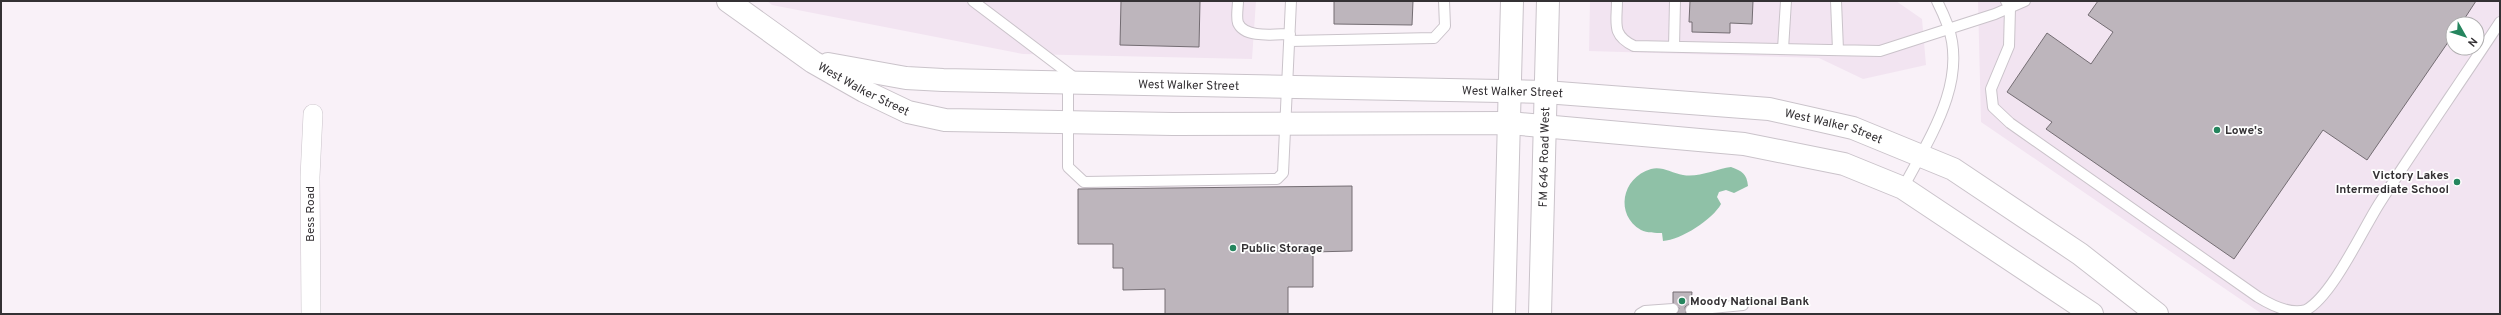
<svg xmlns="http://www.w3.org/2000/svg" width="2501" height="315" font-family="Overpass,sans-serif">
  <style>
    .built { fill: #f2e4f1; fill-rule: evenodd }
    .water { fill: #8fc1a7 }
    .building { fill: #bdb5bc; stroke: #746d73 }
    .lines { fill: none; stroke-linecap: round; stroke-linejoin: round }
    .lane-casing { stroke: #cac3ca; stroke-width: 12 }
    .street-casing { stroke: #cac3ca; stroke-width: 20 }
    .secondary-casing { stroke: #cac3ca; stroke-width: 24 }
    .lane { stroke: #fff; stroke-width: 10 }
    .street { stroke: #fff; stroke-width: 19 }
    .secondary { stroke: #fff; stroke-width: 22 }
    .poi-dot { fill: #25855e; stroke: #fff; stroke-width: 1.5 }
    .labels { text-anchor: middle; stroke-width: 3.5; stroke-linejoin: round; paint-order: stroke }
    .street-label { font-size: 12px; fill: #343134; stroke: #fff }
    .poi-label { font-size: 12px; font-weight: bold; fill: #343134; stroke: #fff; text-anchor: start }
  </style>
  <rect width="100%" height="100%" fill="#f9f1f8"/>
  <!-- built -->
  <path class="built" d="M 767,1 L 1256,1 L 1252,59 L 1023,54 L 772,5 Z
    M 1590,1 L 1896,1 L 1922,19 L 1926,65 L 1863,79 L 1819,58 L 1589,51 Z
    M 1978,1 L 2500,1 L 2500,314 L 2262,314 L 1981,122 ZM 2453,24 L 2477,24 L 2477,48 L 2453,48 Z"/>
  <!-- water -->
  <path class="water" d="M 1731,167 C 1742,171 1747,174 1748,186 L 1734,193 L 1726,190 L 1719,192 L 1717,197 L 1721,204 C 1713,219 1681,240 1663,241 L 1662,233 C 1656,233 1647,233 1641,230 C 1615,215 1621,178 1651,169 C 1662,166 1672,173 1683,175 C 1698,178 1716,169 1731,167 Z"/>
  <!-- building -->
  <path class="building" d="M 1121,1 L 1200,1 L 1199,47 L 1120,45 Z
    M 1334,1 L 1413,1 L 1412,25 L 1334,24 Z
    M 1690,1 L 1753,1 L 1752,24 L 1730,23 L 1730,33 L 1692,32 L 1692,22 L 1689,22 Z
    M 2098,1 L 2476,1 L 2461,24 L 2453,24 L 2453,35 L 2367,160 L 2323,130 L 2234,259 L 2046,129 L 2052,122 L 2007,92 L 2047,33 L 2091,64 L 2113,32 L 2088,15 Z
    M 1352,186 L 1352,251 L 1313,252 L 1313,287 L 1288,287 L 1288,314 L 1165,314 L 1165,289 L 1123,290 L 1123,268 L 1113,268 L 1113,244 L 1078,244 L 1078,189 Z
    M 1673,292 L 1692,292 L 1691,303 L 1685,307 L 1686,314 L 1677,314 L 1679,308 L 1673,303 Z"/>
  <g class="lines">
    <defs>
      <path id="lane" d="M 973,1 L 1076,79
        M 1238,1 C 1238,7 1236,17 1238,23 C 1245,39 1276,34 1290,34
        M 1617,1 C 1617,23 1611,35 1634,46 L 1880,51 L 1995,14 L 2025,1
        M 1836,1 L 1838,50
        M 2006,1 L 2010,8 L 2009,46 L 1991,89 L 1993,107 L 2010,123 L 2258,297 C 2271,305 2290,315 2306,310 C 2332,296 2362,231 2379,204 C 2418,143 2460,83 2500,22
        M 1290,41 L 1434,38 L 1445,26 L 1444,1
        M 1674,47 L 1675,1
        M 1783,49 L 1786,1
        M 1068,83 L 1068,167 L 1084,182 L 1277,179 L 1283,173 L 1291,1
        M 1903,188 C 1928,140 1968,83 1948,26 C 1945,18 1941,9 1937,1
        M 1691,310 L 1743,305
        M 1640,314 L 1645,311 L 1673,309"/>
      <path id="street" d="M 311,314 L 310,177 L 313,114"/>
      <g id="secondary">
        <path id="s1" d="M 728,1 L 813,62 L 864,91 L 908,112 L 945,120 L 1173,124 L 1509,123 L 1744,144 L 1844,164 L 1903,188 L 2092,314"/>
        <path id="s2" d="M 828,64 L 906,78 L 943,80 L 1545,92 L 1769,109 L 1853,128 L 1953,169 L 2080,254 L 2157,314"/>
        <path d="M 1504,314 L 1512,1"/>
        <path id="s3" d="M 1540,314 L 1548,1"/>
      </g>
    </defs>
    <!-- lane casing -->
    <use href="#lane" class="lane-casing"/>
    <!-- street casing -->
    <use href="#street" class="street-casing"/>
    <!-- secondary casing -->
    <use href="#secondary" class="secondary-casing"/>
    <!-- lane -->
    <use href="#lane" class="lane"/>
    <!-- street -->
    <use href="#street" class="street"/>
    <!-- secondary -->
    <use href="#secondary" class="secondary"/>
  </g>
  <!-- markers -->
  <g class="poi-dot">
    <circle cx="2217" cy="130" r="4"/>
    <circle cx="2457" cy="182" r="4"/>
    <circle cx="1233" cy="248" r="4"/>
    <circle cx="1682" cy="301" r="4"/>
  </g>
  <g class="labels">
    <!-- street labels -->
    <g class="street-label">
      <text dy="4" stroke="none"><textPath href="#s2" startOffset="362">West Walker Street</textPath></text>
      <text dy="4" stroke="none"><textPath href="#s1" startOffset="162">West Walker Street</textPath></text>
      <text dy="4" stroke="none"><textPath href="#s2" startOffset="686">West Walker Street</textPath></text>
      <text dy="4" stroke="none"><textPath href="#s2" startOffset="1010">West Walker Street</textPath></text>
      <text dy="4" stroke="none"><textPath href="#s3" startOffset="157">FM 646 Road West</textPath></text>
      <text transform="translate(310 214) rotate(-90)" y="4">Bess Road</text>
    </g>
    <!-- poi labels -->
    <g class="poi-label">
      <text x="2225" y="134">Lowe's</text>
      <text x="2449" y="179" text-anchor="end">Victory Lakes<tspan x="2449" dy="14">Intermediate School</tspan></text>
      <text x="1241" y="252">Public Storage</text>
      <text x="1690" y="305">Moody National Bank</text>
    </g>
  </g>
  <!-- border -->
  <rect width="2501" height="315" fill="none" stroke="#343134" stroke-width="4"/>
  <!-- north arrow -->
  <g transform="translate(2465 36) rotate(129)"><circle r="19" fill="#ffffff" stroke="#aeadae"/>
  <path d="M0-3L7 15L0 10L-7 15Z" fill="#25855e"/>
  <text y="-6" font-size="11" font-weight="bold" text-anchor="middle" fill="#343134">N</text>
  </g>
</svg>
